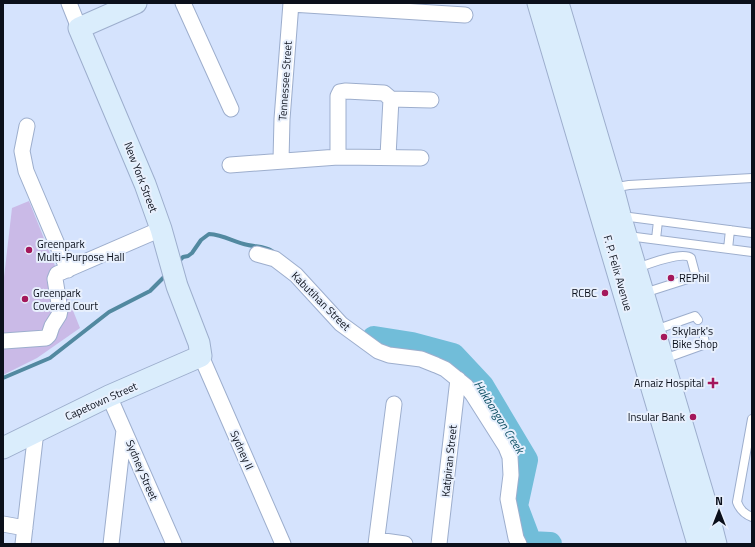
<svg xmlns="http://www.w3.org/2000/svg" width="755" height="547" font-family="'Titillium Web',sans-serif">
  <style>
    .green { fill: #cabae7 }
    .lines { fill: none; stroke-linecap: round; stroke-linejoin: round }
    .stream { stroke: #5289a0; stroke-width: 4 }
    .river { stroke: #71bdd9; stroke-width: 24 }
    .lane-casing { stroke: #9daecd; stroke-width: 10 }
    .street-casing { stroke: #9daecd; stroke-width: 17 }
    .secondary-casing { stroke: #9daecd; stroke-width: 23 }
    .lane { stroke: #fff; stroke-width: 8 }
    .street { stroke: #fff; stroke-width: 15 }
    .secondary { stroke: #daedfc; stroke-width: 21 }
    .poi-dot { fill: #a4175b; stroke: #e8f0fd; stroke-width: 1.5 }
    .labels { text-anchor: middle; stroke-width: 4; stroke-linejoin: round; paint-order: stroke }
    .street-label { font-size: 11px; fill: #0b101b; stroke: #e8f0fd }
    .poi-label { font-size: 11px; fill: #0b101b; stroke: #e8f0fd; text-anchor: start }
    .water-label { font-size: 12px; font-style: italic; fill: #0c4e62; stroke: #e8f0fd }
  </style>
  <rect width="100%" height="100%" fill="#d5e3fd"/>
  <!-- green -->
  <path class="green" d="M 29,201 L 80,328 L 37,358 L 3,375 L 3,286 L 12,208 Z"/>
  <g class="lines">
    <!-- stream -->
    <path class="stream" d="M 177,263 L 183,257 L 188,256 L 192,253 L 201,240 L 209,234 C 225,235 233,242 248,245 C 257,247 264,246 272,251
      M 3,378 L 50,358 L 109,312 L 150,291 L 167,274"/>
    <!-- river -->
    <path class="river" d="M 374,338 L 412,344 L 453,355 L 482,386 L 526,460 L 516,506 L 530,543 L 550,544"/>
    <defs>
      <path id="lane" d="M 612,188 L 629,185 L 752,178
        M 622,216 L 752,233
        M 628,236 L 752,252
        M 656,239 L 658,221
        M 728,249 L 730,230
        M 637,268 C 648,264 683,251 691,258 L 695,273 L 694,277 L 644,293
        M 655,330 L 695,316 L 698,320
        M 664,359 L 703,345 L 705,343 L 704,338
        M 752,419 L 737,502 C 740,510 744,514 752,517"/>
      <path id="street" d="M 69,3 L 79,28
        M 183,3 L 231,109
        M 291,4 L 465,15
        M 27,126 L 22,151 L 26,171 L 68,270
        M 388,156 L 391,99
        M 338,157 L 338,96 L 340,92 L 346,91 L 384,93 L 391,99 L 431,100
        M 281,160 L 282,119 L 291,3
        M 230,165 L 338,157 L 421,158
        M 257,254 L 275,259 L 296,275 L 341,324 L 378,351 L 389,355 L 421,359 L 436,365 L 445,369 L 466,386 L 473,395 L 506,447 L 510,457 L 511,475 L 508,499 L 516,538 L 519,544
        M 4,341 L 46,338 L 49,335 L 52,326 L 59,315 L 60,310 L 55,279 L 57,274 L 161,229
        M 201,356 L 283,544
        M 109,396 L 174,544
        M 3,524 L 25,528
        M 377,540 L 405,544
        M 23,544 L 36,431
        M 111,544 L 124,430
        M 376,544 L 394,404
        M 439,544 L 458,379"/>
      <path id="secondary" d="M 538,3 L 698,544
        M 558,3 L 614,192 L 620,215 L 705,501 L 716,544
        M 3,448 L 109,396 L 201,356 L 199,343 L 177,286 L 161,229 L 145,184 L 79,28 L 136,3"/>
    </defs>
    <!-- lane casing -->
    <use href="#lane" class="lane-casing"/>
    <!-- street casing -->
    <use href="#street" class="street-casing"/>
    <!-- secondary casing -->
    <use href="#secondary" class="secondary-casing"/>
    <!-- lane -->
    <use href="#lane" class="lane"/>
    <!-- street -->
    <use href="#street" class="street"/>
    <!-- secondary -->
    <use href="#secondary" class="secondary"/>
  </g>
  <!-- markers -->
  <g class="poi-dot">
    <circle cx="29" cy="250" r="4"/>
    <circle cx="671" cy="278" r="4"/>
    <circle cx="605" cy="293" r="4"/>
    <circle cx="25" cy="299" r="4"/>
    <circle cx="664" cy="337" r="4"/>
    <path d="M711 377h4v4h4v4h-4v4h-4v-4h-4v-4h4z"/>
    <circle cx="693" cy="417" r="4"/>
  </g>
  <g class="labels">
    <!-- street labels -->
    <g class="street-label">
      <text transform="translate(285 81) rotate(-86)" y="4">Tennessee Street</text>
      <text transform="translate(141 177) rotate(69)" y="4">New York Street</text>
      <text transform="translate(618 273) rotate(74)" y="4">F. P. Felix Avenue</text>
      <text transform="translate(321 301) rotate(45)" y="4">Kabutihan Street</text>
      <text transform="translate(101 401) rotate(-24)" y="4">Capetown Street</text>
      <text transform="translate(242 450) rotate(66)" y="4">Sydney II</text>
      <text transform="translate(449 461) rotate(-84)" y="4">Katipiran Street</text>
      <text transform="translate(142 470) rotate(67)" y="4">Sydney Street</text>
    </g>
    <!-- poi labels -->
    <g class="poi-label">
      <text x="37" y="248">Greenpark<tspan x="37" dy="13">Multi-Purpose Hall</tspan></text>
      <text x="679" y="282">REPhil</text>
      <text x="33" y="297">Greenpark<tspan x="33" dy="13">Covered Court</tspan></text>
      <text x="597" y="297" text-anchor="end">RCBC</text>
      <text x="672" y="335">Skylark's<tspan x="672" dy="13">Bike Shop</tspan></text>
      <text x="704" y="387" text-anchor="end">Arnaiz Hospital</text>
      <text x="685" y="421" text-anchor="end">Insular Bank</text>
    </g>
    <!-- water labels -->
    <g class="water-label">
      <text transform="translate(499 417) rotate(58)" y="4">Hakbangan Creek</text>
    </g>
  </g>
  <!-- border -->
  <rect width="755" height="547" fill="none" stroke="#0b101b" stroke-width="8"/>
  <!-- north arrow -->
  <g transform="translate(719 511)" stroke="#e8f0fd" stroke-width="3" paint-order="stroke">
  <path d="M0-3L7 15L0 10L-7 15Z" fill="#0b101b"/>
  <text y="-6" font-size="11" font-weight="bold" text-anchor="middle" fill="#0b101b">N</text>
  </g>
</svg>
